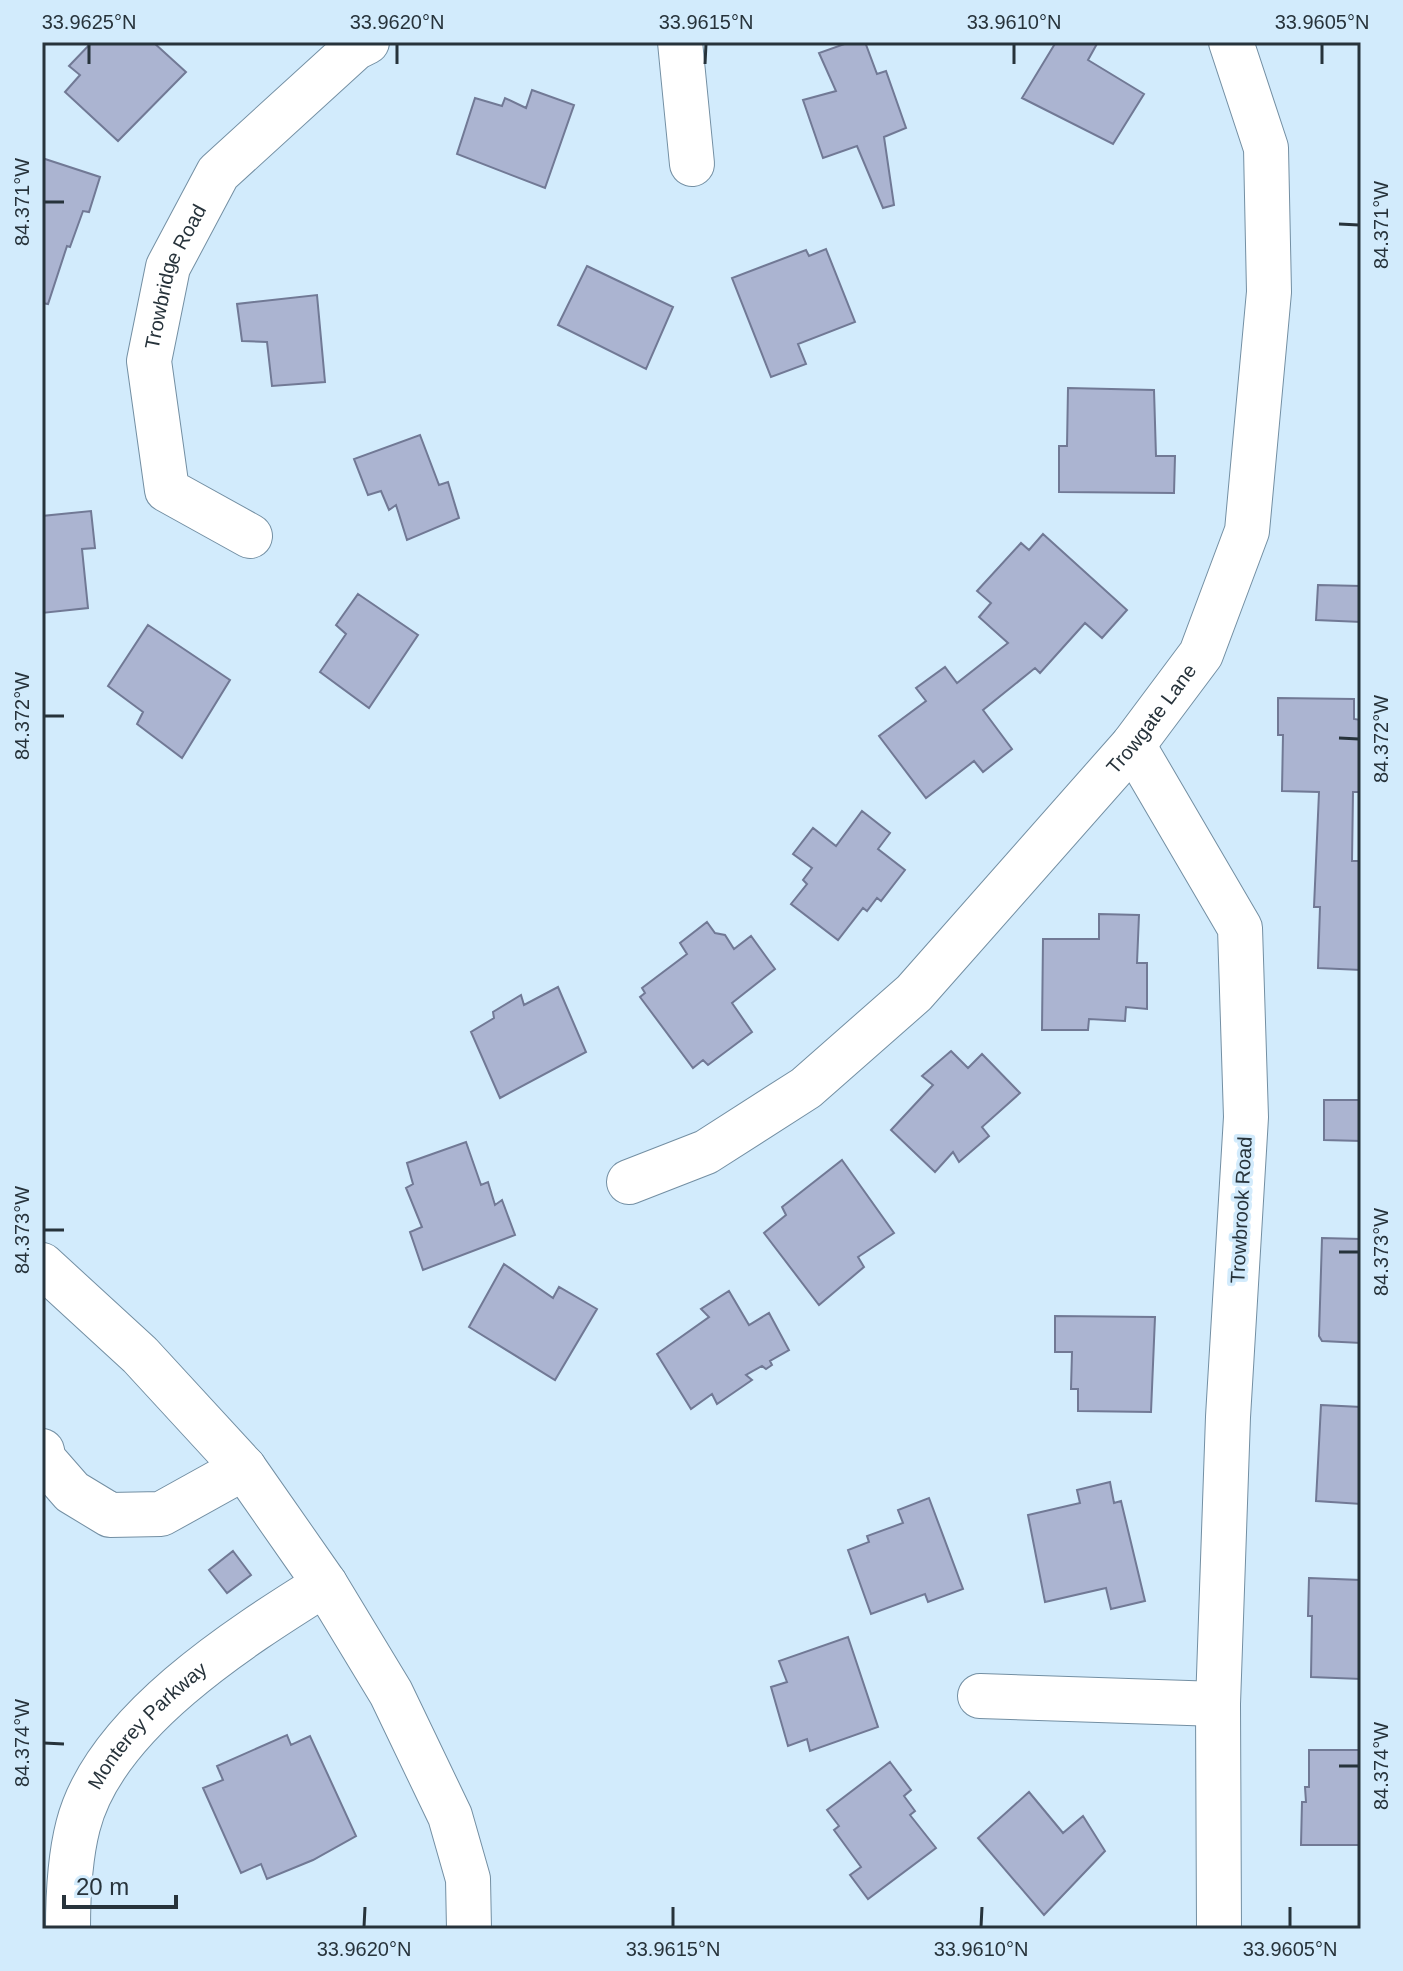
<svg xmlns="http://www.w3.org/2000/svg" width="1403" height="1971" font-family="Helvetica,sans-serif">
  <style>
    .building { fill: #abb4d1; stroke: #717995; stroke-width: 2 }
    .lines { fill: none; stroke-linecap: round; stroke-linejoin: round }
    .minor-casing { stroke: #738fa3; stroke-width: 46 }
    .minor { stroke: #fff; stroke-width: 44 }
    .ticks { fill: none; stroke: #27333b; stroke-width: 3 }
    .labels { text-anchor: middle; stroke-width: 7; stroke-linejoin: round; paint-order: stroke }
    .street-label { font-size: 20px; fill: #27333b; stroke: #d2ebfc }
    .neatline { fill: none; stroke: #27333b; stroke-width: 3 }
    .ticks-label { font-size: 20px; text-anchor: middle; fill: #27333b }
  </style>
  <rect width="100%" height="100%" fill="#d2ebfc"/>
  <!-- building -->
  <path class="building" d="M 92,42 L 153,42 L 186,72 L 118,141 L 65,92 L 80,75 L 69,66 Z
    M 850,42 L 865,42 L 877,74 L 886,71 L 906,128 L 884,137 L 894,205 L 883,208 L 857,146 L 823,158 L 803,100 L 836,91 L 819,53 Z
    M 1056,42 L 1098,42 L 1088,60 L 1144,94 L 1113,144 L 1022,98 Z
    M 532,90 L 574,105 L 545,188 L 457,154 L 475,98 L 502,106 L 505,98 L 526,108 Z
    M 42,158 L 100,177 L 89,212 L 83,211 L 70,247 L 67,246 L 48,304 L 42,303 Z
    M 826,249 L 855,322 L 798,344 L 806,364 L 771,377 L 732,278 L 806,250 L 809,256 Z
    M 587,266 L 673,307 L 646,369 L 558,325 Z
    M 317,295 L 325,382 L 272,386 L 267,342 L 242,341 L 237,304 Z
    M 1068,388 L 1154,390 L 1156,456 L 1175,456 L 1174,493 L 1059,492 L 1059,446 L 1067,446 Z
    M 420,435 L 439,485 L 448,482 L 459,518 L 407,540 L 396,505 L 389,510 L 381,491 L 368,495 L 354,459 Z
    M 91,511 L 95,548 L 82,549 L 88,608 L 42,613 L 42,516 Z
    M 1043,534 L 1127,610 L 1102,638 L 1085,623 L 1040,673 L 1035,668 L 983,710 L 1012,749 L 983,772 L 974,761 L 926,798 L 879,736 L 926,701 L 916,688 L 945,667 L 957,683 L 1008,643 L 979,617 L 991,603 L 977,591 L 1021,543 L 1029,550 Z
    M 1318,585 L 1361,586 L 1361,622 L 1316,620 Z
    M 358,594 L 418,635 L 369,708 L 320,672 L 346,634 L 336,625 Z
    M 148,625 L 230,680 L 182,758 L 137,724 L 143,712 L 108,686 Z
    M 1278,698 L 1354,699 L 1354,719 L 1361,720 L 1361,792 L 1353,792 L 1352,861 L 1361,861 L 1361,970 L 1318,968 L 1320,907 L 1314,907 L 1319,792 L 1282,791 L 1283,735 L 1278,735 Z
    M 862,811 L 890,833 L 878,849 L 905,870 L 881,901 L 877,898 L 867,911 L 863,908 L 838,940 L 791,904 L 807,884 L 803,880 L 812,868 L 793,854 L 813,828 L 836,846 Z
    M 1099,914 L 1139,915 L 1137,963 L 1147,963 L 1147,1009 L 1126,1007 L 1125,1021 L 1089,1019 L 1088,1030 L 1042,1030 L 1043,939 L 1099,939 Z
    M 707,922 L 715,933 L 725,935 L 734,949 L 751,936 L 775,969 L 732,1003 L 752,1032 L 708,1065 L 703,1060 L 693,1068 L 640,997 L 645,993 L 642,988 L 687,954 L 680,943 Z
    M 558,987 L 586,1052 L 500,1098 L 471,1032 L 494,1018 L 493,1012 L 521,995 L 524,1005 Z
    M 951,1051 L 968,1068 L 982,1054 L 1020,1093 L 982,1127 L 989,1136 L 959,1162 L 953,1152 L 935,1172 L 891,1130 L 933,1085 L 922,1076 Z
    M 1324,1100 L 1361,1100 L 1361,1141 L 1324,1140 Z
    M 466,1142 L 481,1185 L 488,1182 L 495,1205 L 502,1200 L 515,1235 L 423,1270 L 410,1232 L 422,1227 L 406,1188 L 413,1184 L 407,1163 Z
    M 842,1160 L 894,1233 L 858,1257 L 864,1267 L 819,1305 L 764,1233 L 786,1215 L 782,1207 Z
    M 1322,1238 L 1361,1239 L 1361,1343 L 1322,1341 L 1319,1336 Z
    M 504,1264 L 553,1298 L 559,1287 L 597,1309 L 555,1380 L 469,1327 Z
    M 729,1291 L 749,1325 L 769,1313 L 789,1350 L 770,1361 L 772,1365 L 766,1369 L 762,1366 L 746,1375 L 752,1380 L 717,1404 L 712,1394 L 691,1409 L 657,1354 L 709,1317 L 701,1309 Z
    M 1055,1316 L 1155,1317 L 1151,1412 L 1078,1411 L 1078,1389 L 1071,1389 L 1072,1352 L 1055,1352 Z
    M 1321,1405 L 1361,1407 L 1361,1504 L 1316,1501 Z
    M 1110,1482 L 1114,1503 L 1121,1501 L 1145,1601 L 1111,1609 L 1106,1588 L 1045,1602 L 1028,1515 L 1080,1503 L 1077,1490 Z
    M 929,1498 L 963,1589 L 928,1602 L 925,1594 L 871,1614 L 848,1550 L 869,1542 L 867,1536 L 903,1523 L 898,1510 Z
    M 233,1551 L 251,1575 L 227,1593 L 209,1570 Z
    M 1309,1578 L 1361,1580 L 1361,1679 L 1311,1677 L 1312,1616 L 1308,1616 Z
    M 848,1637 L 878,1727 L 810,1751 L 807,1739 L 788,1746 L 771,1687 L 787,1682 L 779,1661 Z
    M 287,1735 L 291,1745 L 310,1736 L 356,1836 L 313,1860 L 267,1879 L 261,1864 L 241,1873 L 203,1788 L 223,1780 L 217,1766 Z
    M 1309,1750 L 1361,1750 L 1361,1845 L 1301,1845 L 1302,1802 L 1306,1802 L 1305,1787 L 1309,1787 Z
    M 890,1762 L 911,1790 L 904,1796 L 915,1811 L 910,1815 L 936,1848 L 868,1899 L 850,1875 L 861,1867 L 834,1830 L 839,1826 L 827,1810 Z
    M 1029,1792 L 1063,1833 L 1083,1816 L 1105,1851 L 1044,1915 L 978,1838 Z"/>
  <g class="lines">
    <defs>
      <g id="minor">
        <path d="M 680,42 L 692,164"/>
        <path id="s1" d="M 250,536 L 167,490 L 149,361 L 168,267 L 218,173 L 355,48 L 367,42"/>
        <path d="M 1133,745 L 1240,928 L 1246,1117 L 1228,1417 L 1218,1704 L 1219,1929"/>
        <path id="s2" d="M 629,1182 L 706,1152 L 806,1088 L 914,993 L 1133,745 L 1201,654 L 1247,531 L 1269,292 L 1266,148 L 1231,42"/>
        <path d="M 42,1265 L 140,1355 L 244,1468 L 325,1584 L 391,1693 L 450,1816 L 468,1879 L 469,1929"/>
        <path d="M 42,1451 L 44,1460 L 72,1492 L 110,1515 L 161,1514 L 244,1468"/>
        <path d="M 980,1696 L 1218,1704"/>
        <path id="s3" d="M 68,1929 C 68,1897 70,1857 78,1826 C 104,1723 240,1637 325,1584"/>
      </g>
    </defs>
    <!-- minor casing -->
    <use href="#minor" class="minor-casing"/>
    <!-- minor -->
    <use href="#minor" class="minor"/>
  </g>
  <!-- ticks -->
  <path class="ticks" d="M 89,64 L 89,44M 397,64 L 397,44M 705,64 L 706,44M 1014,64 L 1014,44M 1322,64 L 1322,44M 44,202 L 64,202M 1339,224 L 1359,225M 44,716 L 64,716M 1339,738 L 1359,739M 44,1230 L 64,1230M 1339,1252 L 1359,1252M 44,1743 L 64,1744M 1339,1766 L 1359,1766M 364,1927 L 365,1907M 673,1927 L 673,1907M 981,1927 L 982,1907M 1290,1927 L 1290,1907"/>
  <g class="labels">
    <!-- street labels -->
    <g class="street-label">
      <text dy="7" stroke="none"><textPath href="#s1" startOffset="314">Trowbridge Road</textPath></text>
      <text dy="7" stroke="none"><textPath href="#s2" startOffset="708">Trowgate Lane</textPath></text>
      <text transform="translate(1241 1210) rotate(-87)" y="7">Trowbrook Road</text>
      <text dy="7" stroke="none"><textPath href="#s3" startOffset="228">Monterey Parkway</textPath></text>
    </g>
  </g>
  <!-- border -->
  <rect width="1403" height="1971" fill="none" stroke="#d2ebfc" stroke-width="88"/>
  <!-- scale -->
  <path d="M64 1895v12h112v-12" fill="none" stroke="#27333b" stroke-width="4"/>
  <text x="76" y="1895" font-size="24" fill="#27333b" stroke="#d2ebfc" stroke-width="6" paint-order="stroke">20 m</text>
  <rect x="44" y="44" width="1315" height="1883" class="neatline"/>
  <g class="ticks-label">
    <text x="89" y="29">33.9625°N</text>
    <text x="397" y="29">33.9620°N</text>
    <text x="706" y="29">33.9615°N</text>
    <text x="1014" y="29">33.9610°N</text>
    <text x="1322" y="29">33.9605°N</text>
    <text transform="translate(22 202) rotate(-90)" y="7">84.371°W</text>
    <text transform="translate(1381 225) rotate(-90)" y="7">84.371°W</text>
    <text transform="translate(22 716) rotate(-90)" y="7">84.372°W</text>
    <text transform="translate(1381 739) rotate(-90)" y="7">84.372°W</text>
    <text transform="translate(22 1230) rotate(-90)" y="7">84.373°W</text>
    <text transform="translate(1381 1252) rotate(-90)" y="7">84.373°W</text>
    <text transform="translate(22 1743) rotate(-90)" y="7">84.374°W</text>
    <text transform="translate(1381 1766) rotate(-90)" y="7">84.374°W</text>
    <text x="364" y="1956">33.9620°N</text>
    <text x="673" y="1956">33.9615°N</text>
    <text x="981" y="1956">33.9610°N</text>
    <text x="1290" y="1956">33.9605°N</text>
  </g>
</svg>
